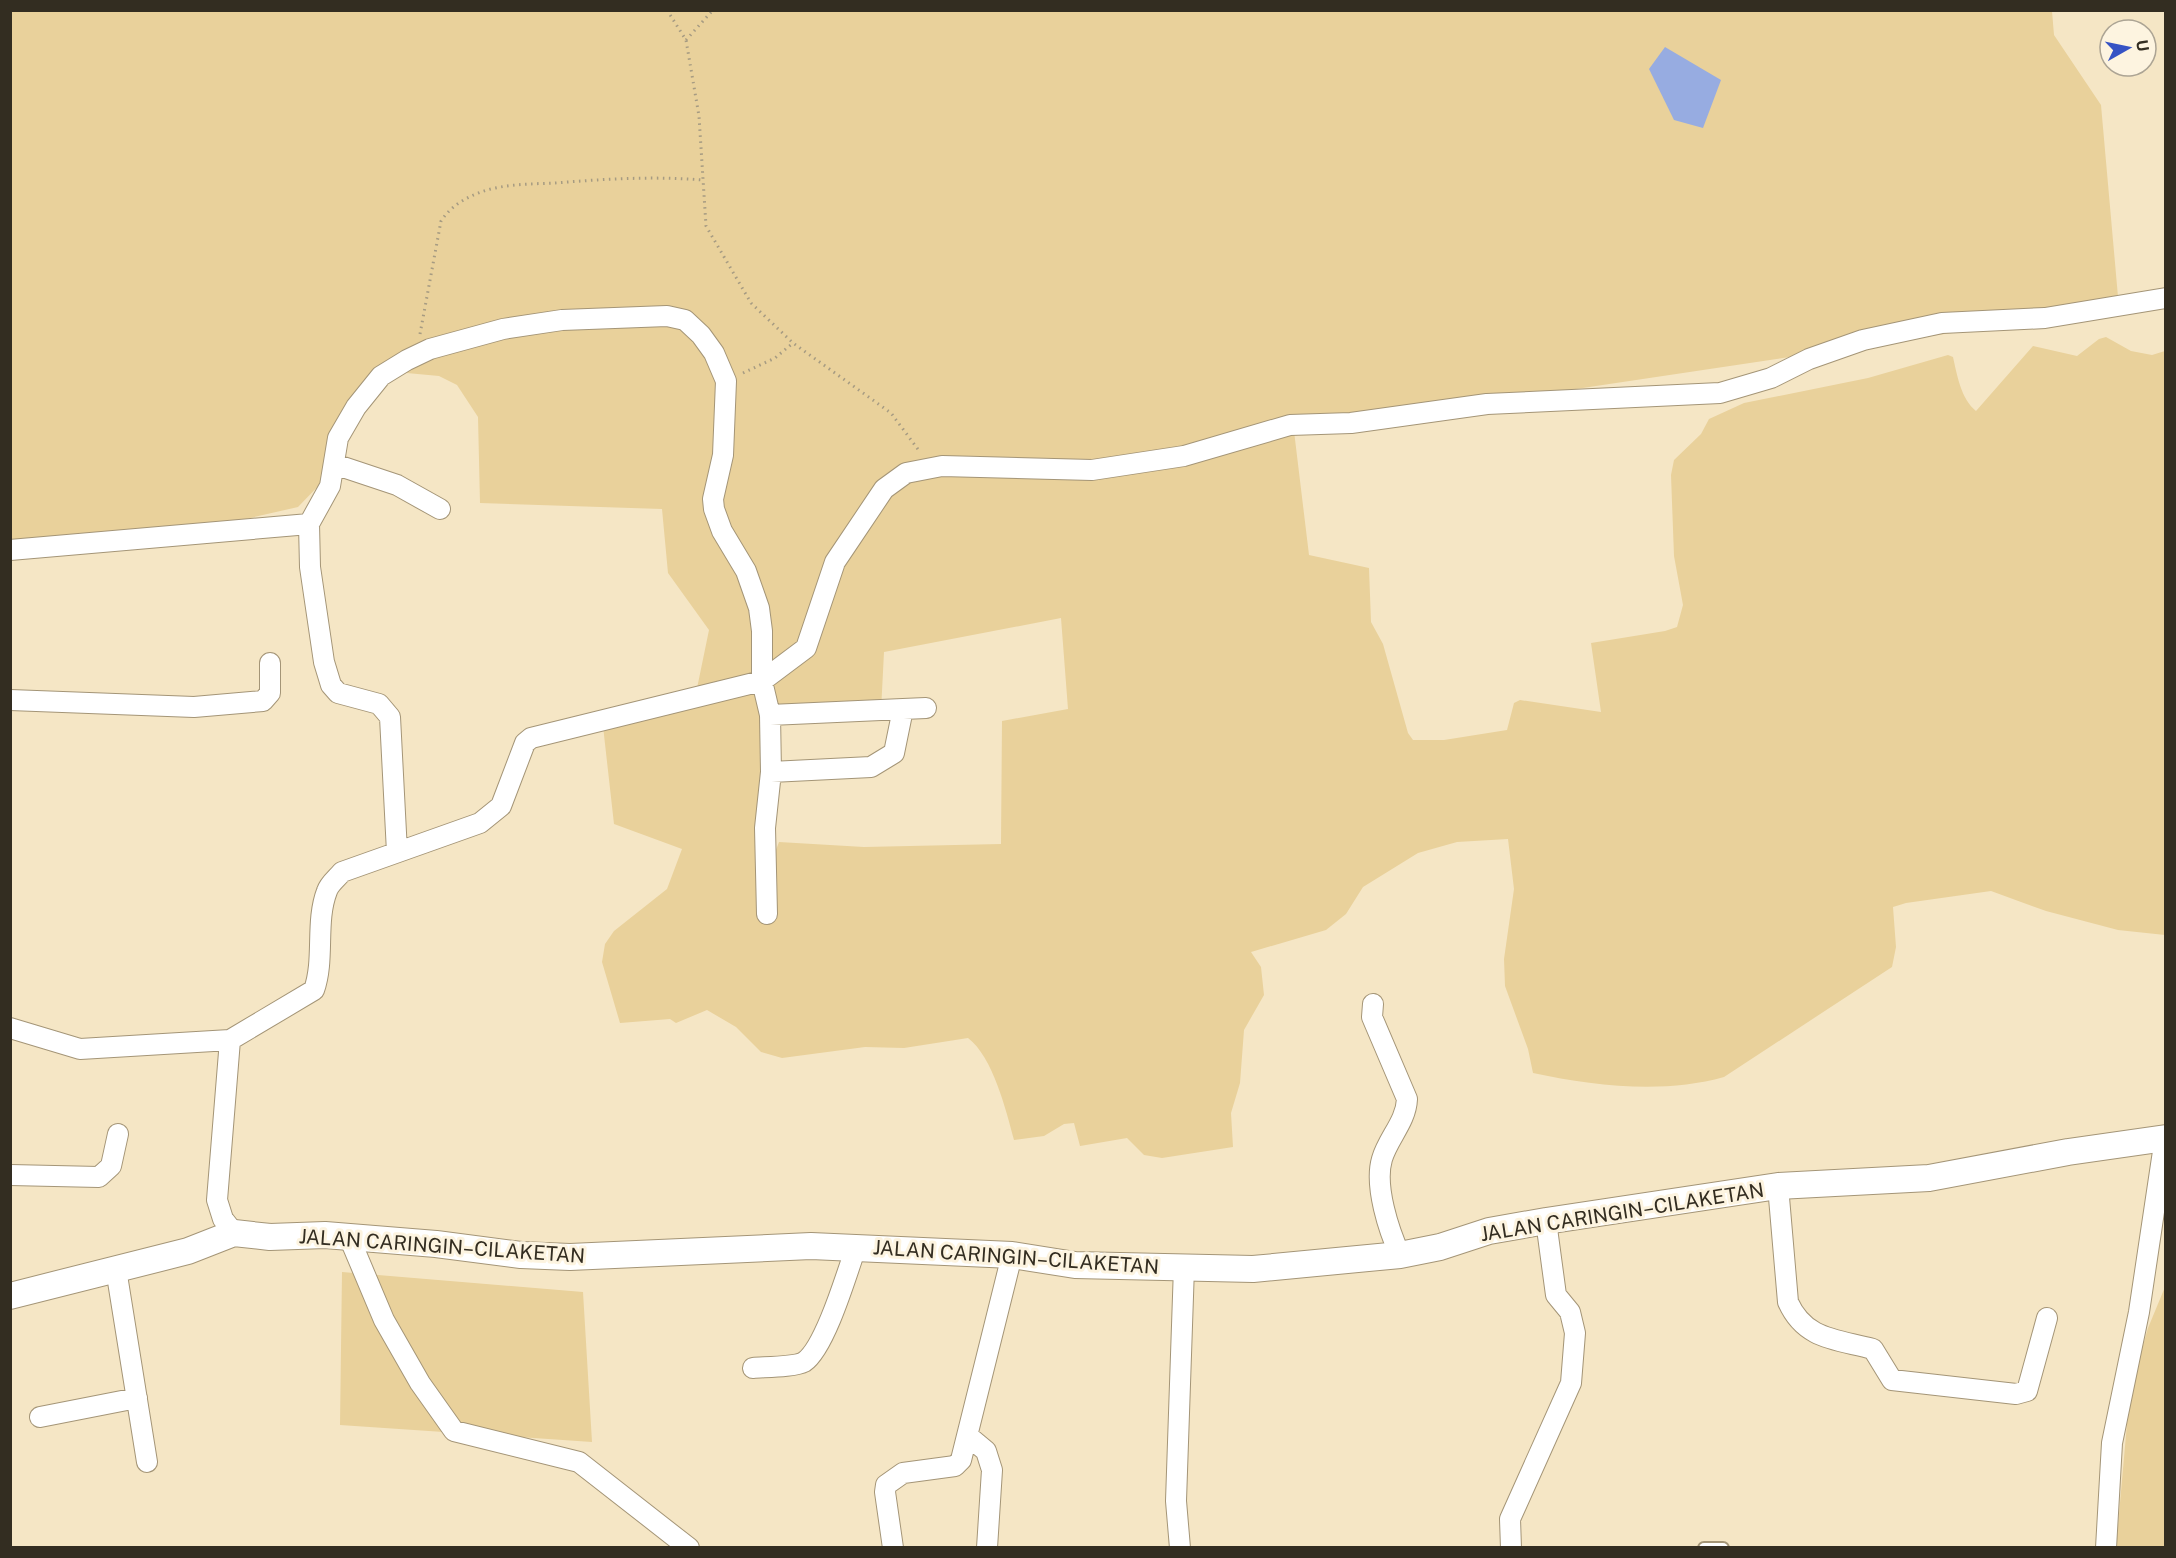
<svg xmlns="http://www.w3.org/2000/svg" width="2176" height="1558" font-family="'Public Sans',sans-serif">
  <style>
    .green { fill: #e9d19b; fill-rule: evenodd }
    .water { fill: #97ace1 }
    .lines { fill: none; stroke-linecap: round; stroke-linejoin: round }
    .service-casing { stroke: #a49577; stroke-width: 14 }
    .minor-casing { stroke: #a49577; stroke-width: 22 }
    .tertiary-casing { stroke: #a49577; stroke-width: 28 }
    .path { stroke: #a69b82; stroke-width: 3; stroke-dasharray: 1.5 4.5; stroke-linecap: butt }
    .service { stroke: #fff; stroke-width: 10 }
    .minor { stroke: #fff; stroke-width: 20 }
    .tertiary { stroke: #fff; stroke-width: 26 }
    .labels { text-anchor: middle; stroke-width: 6; stroke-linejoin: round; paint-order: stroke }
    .street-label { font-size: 20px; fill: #332d21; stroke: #fdf4e0 }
  </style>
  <rect width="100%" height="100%" fill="#f5e6c5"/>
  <!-- green -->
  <path class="green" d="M 11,11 L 2052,11 L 2054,35 L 2101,105 L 2119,308 L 1294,431 L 1309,555 L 1369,568 L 1371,622 L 1383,644 L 1408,733 L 1413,740 L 1444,740 L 1507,730 L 1514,703 L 1520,700 L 1601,712 L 1591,643 L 1665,631 L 1677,627 L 1683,605 L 1674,556 L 1671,475 L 1674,460 L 1701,434 L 1709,419 L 1744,403 L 1868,378 L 1948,355 L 1953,357 C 1957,375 1961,399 1976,411 L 2033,346 L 2077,356 L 2099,339 L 2106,337 L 2131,351 L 2152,355 L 2165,351 L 2165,935 L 2118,930 L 2046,911 L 1991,891 L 1906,903 L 1893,907 L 1896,947 L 1892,967 L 1724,1077 C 1664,1094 1594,1086 1533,1073 L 1528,1049 L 1505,986 L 1504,959 L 1514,889 L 1508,839 L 1457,842 L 1418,853 L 1363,887 L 1346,914 L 1326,930 L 1251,952 L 1261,967 L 1264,995 L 1244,1030 L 1240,1083 L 1231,1113 L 1233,1147 L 1162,1158 L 1144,1155 L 1127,1138 L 1080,1146 L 1074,1123 L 1064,1124 L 1044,1136 L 1014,1140 C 1006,1110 993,1057 968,1038 L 904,1048 L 865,1047 L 782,1058 L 761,1052 L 736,1027 L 707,1010 L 676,1023 L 670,1019 L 620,1023 L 602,962 L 605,944 L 614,931 L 667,889 L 682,849 L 614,824 L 603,726 L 695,698 L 709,630 L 668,573 L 662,509 L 480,503 L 478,417 L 457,385 L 439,376 L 396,372 L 365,380 L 327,477 L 298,507 L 224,524 L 11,542 ZM 1061,618 L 1068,709 L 1002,721 L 1001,844 L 864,847 L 779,842 L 771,863 L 774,710 L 881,711 L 884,652 Z
    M 342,1272 L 583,1292 L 592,1442 L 340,1425 Z
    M 2165,1287 L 2165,1547 L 2116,1548 L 2130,1390 L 2148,1328 Z"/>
  <!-- water -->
  <path class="water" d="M 1665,47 L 1721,80 L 1703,128 L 1674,120 L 1649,69 Z"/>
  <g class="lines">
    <defs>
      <path id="service" d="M 1704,1548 L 1723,1548"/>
      <path id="minor" d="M 334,464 L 397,485 L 440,509
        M 10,550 L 309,524
        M 10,700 L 194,707 L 263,701 L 270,693 L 270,663
        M 770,715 L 903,709
        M 771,772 L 871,767 L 894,753 L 903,709 L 926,708
        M 397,852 L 390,717 L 379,704 L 338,693 L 331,685 L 324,662 L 310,567 L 309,524 L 330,486 L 338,438 L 356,407 L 381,376 L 407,360 L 430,349 L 503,329 L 562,320 L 667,316 L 685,320 L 701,335 L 714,353 L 726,381 L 723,455 L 713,499 L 714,509 L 722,531 L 746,571 L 759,608 L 762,631 L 762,681 L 770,715 L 771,772 L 765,828 L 767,914
        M 1373,1004 L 1372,1017 L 1407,1099 C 1406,1122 1388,1138 1382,1159 C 1374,1186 1389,1231 1400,1255
        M 10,1028 L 80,1049 L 230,1040 L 217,1200 L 223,1219 L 234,1233
        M 230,1040 L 314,990 C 325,959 315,922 327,891 C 329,884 337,878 342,872 L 480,823 L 501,806 L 525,743 L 531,738 L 762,681 L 806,648 L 835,562 L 884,489 L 906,473 L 942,466 L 1092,470 L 1184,456 L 1290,425 L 1351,423 L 1487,404 L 1720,393 L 1771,378 L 1809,359 L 1863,340 L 1942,323 L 2045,318 L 2166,298
        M 10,1175 L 99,1177 L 111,1166 L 118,1134
        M 1778,1186 L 1788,1302 C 1805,1340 1836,1339 1873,1349 L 1892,1380 L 2016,1394 L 2027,1391 L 2047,1318
        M 349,1237 L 384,1320 L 420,1383 L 454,1431 L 579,1462 L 689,1548
        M 116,1269 L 147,1462
        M 753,1368 C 764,1367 795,1367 804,1362 C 825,1348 847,1273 856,1247
        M 40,1417 L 137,1398
        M 968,1436 L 986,1451 L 992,1470 L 987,1548
        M 893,1548 L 885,1492 L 886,1485 L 903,1473 L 955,1466 L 961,1460 L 1012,1255
        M 1180,1548 L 1176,1501 L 1184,1267
        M 1511,1548 L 1510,1519 L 1571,1383 L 1575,1333 L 1570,1312 L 1556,1295 L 1546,1221
        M 2106,1548 L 2112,1443 L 2139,1312 L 2165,1138"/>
      <path id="tertiary" d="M 10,1296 L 188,1251 L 234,1233 L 270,1237 L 325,1235 L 436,1244 L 521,1255 L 570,1257 L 811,1246 L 1012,1255 L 1075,1265 L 1253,1269 L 1400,1255 L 1440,1247 L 1489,1231 L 1546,1221 L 1778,1186 L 1929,1178 L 2068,1152 L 2166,1138"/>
    </defs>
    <!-- service casing -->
    <use href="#service" class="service-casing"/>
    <!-- minor casing -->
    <use href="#minor" class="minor-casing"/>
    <!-- tertiary casing -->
    <use href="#tertiary" class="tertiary-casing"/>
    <!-- path -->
    <path class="path" d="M 667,10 L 686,40 L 699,116 L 706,226 L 751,303 L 793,343 L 891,413 L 920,452
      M 686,40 L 713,10
      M 420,334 L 441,221 C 451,206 465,198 481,192 C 503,184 531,184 555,183 C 604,179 653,176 703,180
      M 743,373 L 775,358 L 793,343"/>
    <!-- service -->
    <use href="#service" class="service"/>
    <!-- minor -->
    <use href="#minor" class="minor"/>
    <!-- tertiary -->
    <use href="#tertiary" class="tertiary"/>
  </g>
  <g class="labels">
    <!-- street labels -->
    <g class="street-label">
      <text transform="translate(1622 1212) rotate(-9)" y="7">JALAN CARINGIN–CILAKETAN</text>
      <text transform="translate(442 1246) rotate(4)" y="7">JALAN CARINGIN–CILAKETAN</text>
      <text transform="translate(1016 1257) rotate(4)" y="7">JALAN CARINGIN–CILAKETAN</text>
    </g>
  </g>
  <!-- border -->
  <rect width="2176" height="1558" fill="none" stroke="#332d21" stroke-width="24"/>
  <!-- north arrow -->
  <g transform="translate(2128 48) rotate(81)"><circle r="28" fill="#fdf4e0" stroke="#aca494" stroke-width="1.5"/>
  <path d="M0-4.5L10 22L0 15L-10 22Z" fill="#3653c4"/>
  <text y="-9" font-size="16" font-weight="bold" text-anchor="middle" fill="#332d21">U</text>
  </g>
</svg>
